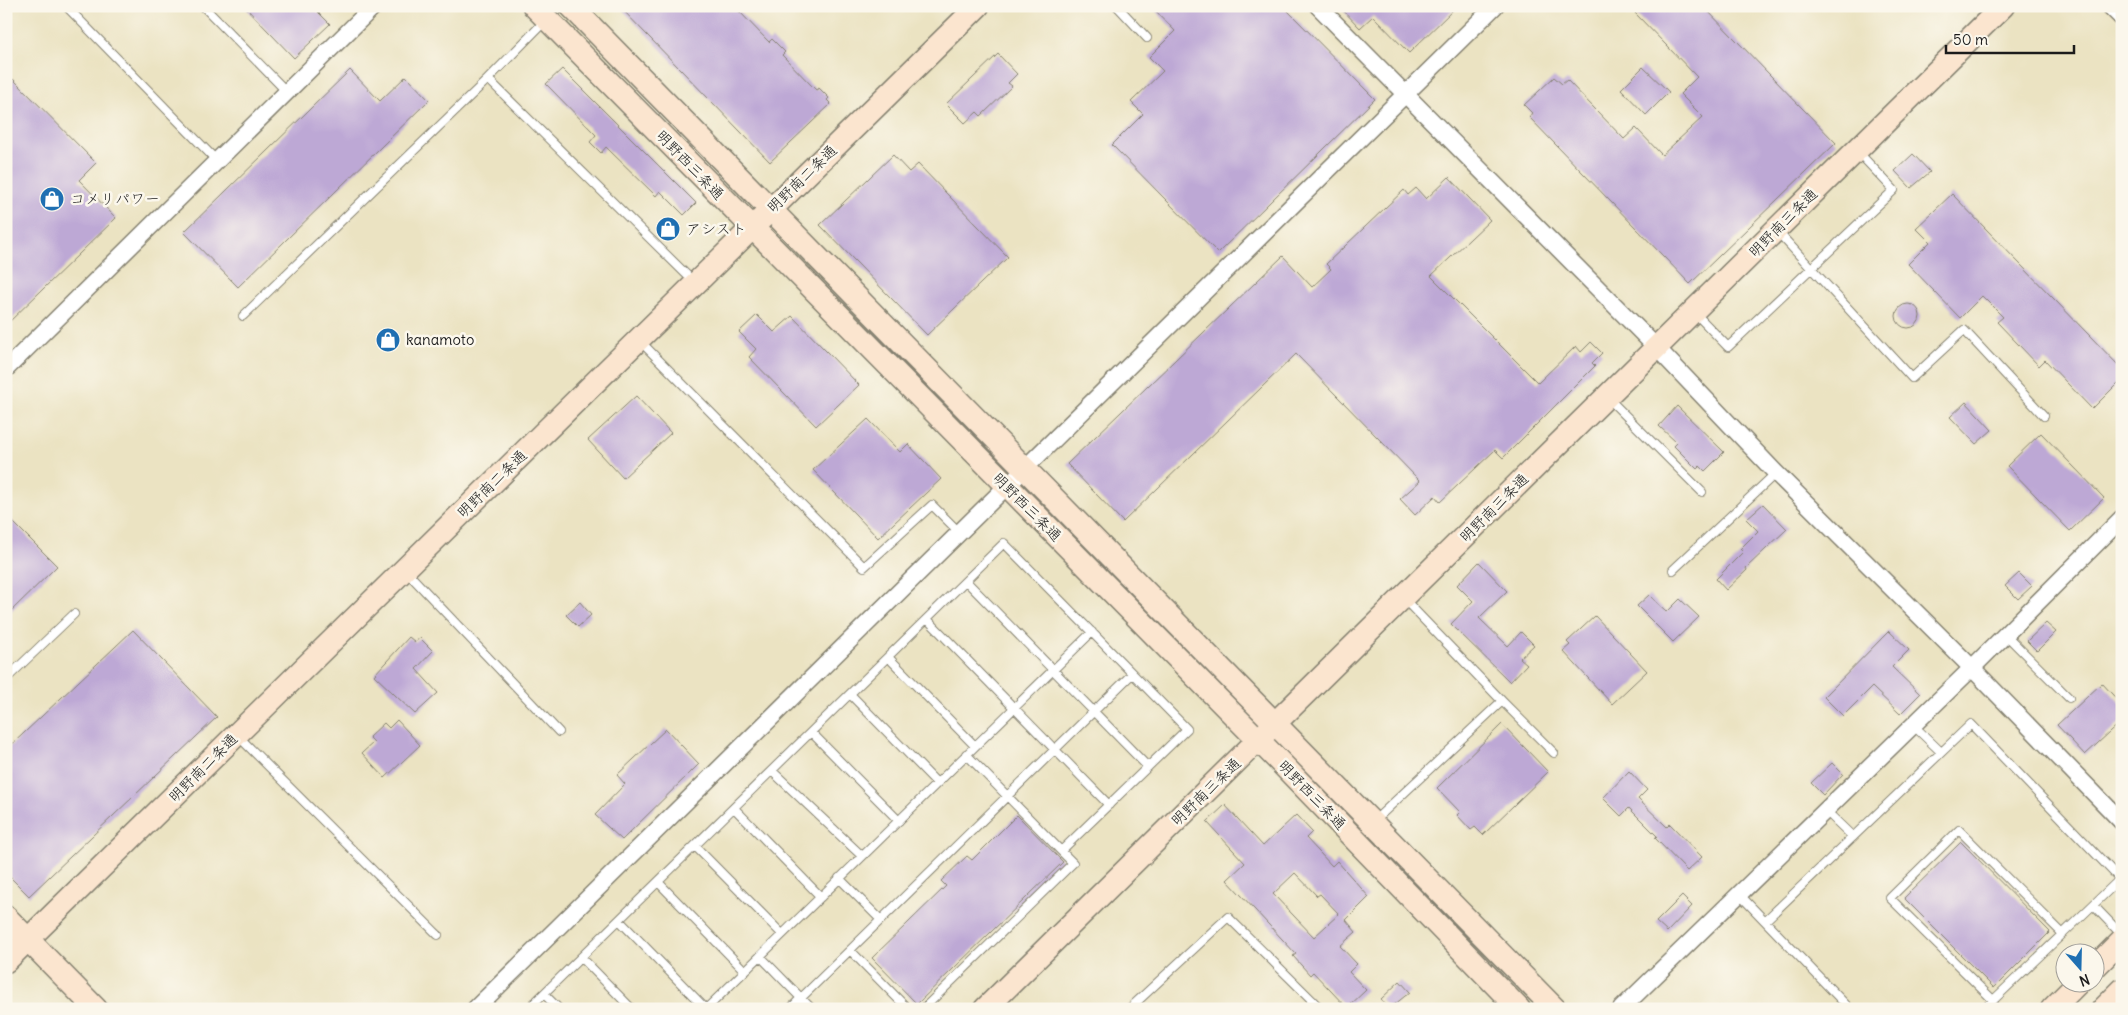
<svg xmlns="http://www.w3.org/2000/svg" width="2128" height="1015" font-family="Delius,'Klee One',sans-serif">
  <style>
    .building { fill: #bda8d5; fill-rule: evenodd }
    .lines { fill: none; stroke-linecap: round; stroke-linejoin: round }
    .lane-casing { stroke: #84806f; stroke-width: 10 }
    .street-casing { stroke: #84806f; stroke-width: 19 }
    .secondary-casing { stroke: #84806f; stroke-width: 25 }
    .lane { stroke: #fff; stroke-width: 8 }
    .street { stroke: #fff; stroke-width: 16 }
    .secondary { stroke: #fbe5cf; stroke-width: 22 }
    .labels { text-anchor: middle; stroke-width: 5; stroke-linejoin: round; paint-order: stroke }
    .street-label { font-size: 15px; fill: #1c1c1c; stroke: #fbf7ec }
    .poi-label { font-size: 15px; fill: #1c1c1c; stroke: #fbf7ec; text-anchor: start }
  </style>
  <rect width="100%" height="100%" fill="#fbf7ec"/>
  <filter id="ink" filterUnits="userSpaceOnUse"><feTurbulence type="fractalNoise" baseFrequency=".02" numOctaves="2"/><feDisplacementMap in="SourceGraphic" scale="10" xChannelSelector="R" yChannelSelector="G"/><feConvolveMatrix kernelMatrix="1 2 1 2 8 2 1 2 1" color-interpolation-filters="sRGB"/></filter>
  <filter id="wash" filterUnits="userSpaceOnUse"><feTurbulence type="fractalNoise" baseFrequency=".0096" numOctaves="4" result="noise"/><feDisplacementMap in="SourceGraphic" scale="20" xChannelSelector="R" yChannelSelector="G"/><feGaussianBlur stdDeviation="1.12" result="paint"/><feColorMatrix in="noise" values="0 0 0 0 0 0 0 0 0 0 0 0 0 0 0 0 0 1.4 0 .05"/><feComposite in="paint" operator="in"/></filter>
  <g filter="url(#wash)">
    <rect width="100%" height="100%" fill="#ebe3c2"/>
    <g id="blocks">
      <!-- building -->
      <path class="building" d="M 244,6 L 312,6 L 330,24 L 294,58 Z
        M 619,6 L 734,6 L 769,42 L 772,39 L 785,52 L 782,55 L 816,90 L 819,88 L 829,98 L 827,100 L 831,104 L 770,162 Z
        M 1151,6 L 1283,6 L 1375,99 L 1218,253 L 1112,145 L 1143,114 L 1131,102 L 1163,71 L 1149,57 L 1175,31 Z
        M 1339,6 L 1457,6 L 1409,53 L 1373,16 L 1360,28 Z
        M 1642,6 L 1703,6 L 1836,143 L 1690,284 L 1529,117 L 1532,113 L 1524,105 L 1554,77 L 1562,84 L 1567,80 L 1624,139 L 1636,128 L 1662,155 L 1703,117 L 1680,94 L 1697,77 L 1635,13 Z
        M 998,54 L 1017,74 L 1008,83 L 1012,86 L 981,116 L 977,112 L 965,123 L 946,104 Z
        M 1643,67 L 1669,92 L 1646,115 L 1621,89 Z
        M 562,69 L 696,203 L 684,215 L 660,191 L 656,196 L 606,147 L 601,153 L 590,142 L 596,135 L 546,84 Z
        M 350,70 L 380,101 L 406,76 L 429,100 L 238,287 L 184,232 Z
        M 13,79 L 96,163 L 79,180 L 116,218 L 6,325 L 6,85 Z
        M 1913,154 L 1930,172 L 1911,188 L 1895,171 Z
        M 893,155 L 909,172 L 918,164 L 1008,257 L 927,335 L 820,225 Z
        M 1449,177 L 1490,220 L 1431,276 L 1538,383 L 1576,346 L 1581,352 L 1591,342 L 1602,353 L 1592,363 L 1595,366 L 1503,458 L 1495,450 L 1440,502 L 1435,496 L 1415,515 L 1400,499 L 1420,481 L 1296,354 L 1123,522 L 1067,464 L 1283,256 L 1312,287 L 1331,269 L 1326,264 L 1404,190 L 1408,195 L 1416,188 L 1426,199 Z
        M 1952,194 L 2122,369 L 2122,379 L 2092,409 L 2045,360 L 2039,366 L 1997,322 L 2003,317 L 1982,296 L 1960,318 L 1908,264 L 1930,242 L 1916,228 Z
        M1896 316a12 12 0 1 1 24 0a12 12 0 1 1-24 0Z
        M 757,315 L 774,332 L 792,316 L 859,385 L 816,426 L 749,357 L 756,349 L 739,332 Z
        M 636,396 L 671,433 L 623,478 L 588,440 Z
        M 1966,402 L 1992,430 L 1976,444 L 1950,417 Z
        M 1677,406 L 1724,452 L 1705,471 L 1700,466 L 1697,469 L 1674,446 L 1677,443 L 1659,426 Z
        M 868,419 L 900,452 L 908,444 L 941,479 L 878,538 L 813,470 Z
        M 2041,433 L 2104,498 L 2070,531 L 2007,466 Z
        M 1763,504 L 1787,529 L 1746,568 L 1747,570 L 1726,590 L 1716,579 L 1743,552 L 1740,549 L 1758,531 L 1746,519 Z
        M 6,515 L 57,566 L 6,616 Z
        M 1479,562 L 1507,591 L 1479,618 L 1508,646 L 1521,632 L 1534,645 L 1520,658 L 1527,664 L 1510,682 L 1451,624 L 1473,601 L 1457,585 Z
        M 2019,573 L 2032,586 L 2018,599 L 2005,586 Z
        M 1649,595 L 1667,612 L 1680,599 L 1699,617 L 1673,642 L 1637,606 Z
        M 580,602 L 591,615 L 578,627 L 566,615 Z
        M 1595,616 L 1647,671 L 1612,704 L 1563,651 L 1570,645 L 1567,642 Z
        M 2046,623 L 2056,632 L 2037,651 L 2027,641 Z
        M 133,630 L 217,717 L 29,896 L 6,873 L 6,750 Z
        M 1889,631 L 1909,650 L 1892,667 L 1920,694 L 1900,714 L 1872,687 L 1843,716 L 1824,697 Z
        M 409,637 L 415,642 L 420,638 L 433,651 L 416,669 L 438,693 L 415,714 L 374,675 Z
        M 2102,683 L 2122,705 L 2122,721 L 2085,755 L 2057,725 Z
        M 397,720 L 420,745 L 385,778 L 362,753 L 374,742 L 369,737 L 384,723 L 389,728 Z
        M 1502,724 L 1548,772 L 1483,835 L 1475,827 L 1471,830 L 1457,815 L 1460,812 L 1437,788 Z
        M 666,729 L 699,764 L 622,840 L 595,815 L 625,784 L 617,775 Z
        M 1832,763 L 1843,774 L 1823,795 L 1811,783 Z
        M 1629,771 L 1647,790 L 1638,799 L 1667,827 L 1670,824 L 1702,857 L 1687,871 L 1655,838 L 1657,836 L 1629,808 L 1621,816 L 1603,798 Z
        M 1225,805 L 1263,846 L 1296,815 L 1312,832 L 1306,838 L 1332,866 L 1337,861 L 1369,897 L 1346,920 L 1356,932 L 1340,946 L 1357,964 L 1349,972 L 1366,990 L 1347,1008 L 1313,972 L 1310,975 L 1293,956 L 1296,954 L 1227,880 L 1245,863 L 1207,822 ZM 1295,873 L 1317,896 L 1320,894 L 1339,914 L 1314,937 L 1273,894 Z
        M 1017,815 L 1063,862 L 917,1004 L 872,958 L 946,886 L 941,881 L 967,856 L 972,860 Z
        M 1961,842 L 2050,932 L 1994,988 L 1904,898 Z
        M 1682,896 L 1692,906 L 1667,932 L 1656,922 Z
        M 1400,981 L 1410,992 L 1389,1009 L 1381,999 Z"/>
    </g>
  </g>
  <g filter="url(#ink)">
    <use href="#blocks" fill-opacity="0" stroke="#84806f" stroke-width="1"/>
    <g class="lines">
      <defs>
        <path id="lane" d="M 66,6 L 217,161
          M 203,6 L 287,92
          M 1117,6 L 1147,38
          M 545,21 L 488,79 L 694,282
          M 1777,231 L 1912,378 L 1964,330 L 2044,416
          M 1695,313 L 1728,347 L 1894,190 L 1858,152
          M 243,316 L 488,79
          M 640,341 L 864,567 L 932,505 L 960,533
          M 1608,398 L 1702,492
          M 1673,570 L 1776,473
          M 406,571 L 559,732
          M 966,581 L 1148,767
          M 927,619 L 1109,805
          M 2006,635 L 2069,698
          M 888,657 L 975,746
          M 6,679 L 74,614
          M 850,694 L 937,783
          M 1502,701 L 1554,753
          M 1913,725 L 1941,752
          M 811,732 L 899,821
          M 238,736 L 438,935
          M 772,771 L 862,856
          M 734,808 L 821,897
          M 1825,810 L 1853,837
          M 1373,822 L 1502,701 L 1404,599
          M 695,846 L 782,934
          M 839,878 L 881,920
          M 658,882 L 745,971
          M 1739,894 L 1850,1009
          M 619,920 L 706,1009
          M 1765,921 L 1971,724 L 2120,879 L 2093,905
          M 850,950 L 908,1009
          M 760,956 L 801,998 L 790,1009
          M 581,957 L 632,1009
          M 544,994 L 559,1009
          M 1993,1000 L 1890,898 L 1959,830 L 2063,934
          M 528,1009 L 1004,543 L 1187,729 L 1061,851 L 966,754
          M 706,1009 L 1092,632
          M 812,1009 L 801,998 L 1132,674
          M 923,1009 L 1073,863 L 1061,851
          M 1129,1009 L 1228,917 L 1321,1009
          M 1984,1009 L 2093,905 L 2122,935"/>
        <path id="street" d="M 1318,6 L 1656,347 L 1776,473 L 1972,668 L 2122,822
          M 2110,6 L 2122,18
          M 6,369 L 374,6
          M 475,1009 L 1495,6
          M 1621,1009 L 1972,668 L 2122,518"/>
        <path id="secondary" d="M 534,6 L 1278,760 L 1519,1009
          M 571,6 L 1555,1009
          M 6,917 L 96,1009
          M 6,961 L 978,6
          M 2096,966 L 2122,940
          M 985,1009 L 2003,6
          M 2052,1009 L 2079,982
          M 2103,1009 L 2122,990"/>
      </defs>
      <!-- lane casing -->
      <use href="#lane" class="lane-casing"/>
      <!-- street casing -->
      <use href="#street" class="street-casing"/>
      <!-- secondary casing -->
      <use href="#secondary" class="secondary-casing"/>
      <!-- lane -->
      <use href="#lane" class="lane"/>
      <!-- street -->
      <use href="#street" class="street"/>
      <!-- secondary -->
      <use href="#secondary" class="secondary"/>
    </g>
  </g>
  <!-- icons -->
  <defs>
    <symbol id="shop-disc" viewBox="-11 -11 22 22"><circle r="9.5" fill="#1f6fb2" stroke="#fbf7ec"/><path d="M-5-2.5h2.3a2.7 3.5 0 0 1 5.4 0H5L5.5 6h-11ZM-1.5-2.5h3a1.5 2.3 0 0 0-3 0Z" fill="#fff"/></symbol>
  </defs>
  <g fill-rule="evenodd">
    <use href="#shop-disc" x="38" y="185" width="28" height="28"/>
    <use href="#shop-disc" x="654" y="215" width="28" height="28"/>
    <use href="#shop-disc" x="374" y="326" width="28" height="28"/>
  </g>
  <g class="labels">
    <!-- street labels -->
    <g class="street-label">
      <text transform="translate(690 165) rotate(46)" y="5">明野西三条通</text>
      <text transform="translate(802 179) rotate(-44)" y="5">明野南二条通</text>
      <text transform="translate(1783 223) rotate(-45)" y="5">明野南三条通</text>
      <text transform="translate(492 484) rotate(-44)" y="5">明野南二条通</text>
      <text transform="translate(1027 507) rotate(45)" y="5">明野西三条通</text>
      <text transform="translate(1494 508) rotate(-45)" y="5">明野南三条通</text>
      <text transform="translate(203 768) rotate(-45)" y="5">明野南二条通</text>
      <text transform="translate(1206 792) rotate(-44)" y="5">明野南三条通</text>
      <text transform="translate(1312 795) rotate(46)" y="5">明野西三条通</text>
    </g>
    <!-- poi labels -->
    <g class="poi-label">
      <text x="70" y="204">コメリパワー</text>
      <text x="686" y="234">アシスト</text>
      <text x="406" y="345">kanamoto</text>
    </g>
  </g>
  <!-- margin -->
  <rect width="2128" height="1015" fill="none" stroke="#fbf7ec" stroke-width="25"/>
  <!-- north arrow -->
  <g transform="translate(2080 968) rotate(160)"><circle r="24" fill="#fbf7ec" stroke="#a29f99"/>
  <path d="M0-4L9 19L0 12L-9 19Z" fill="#1f6fb2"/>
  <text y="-8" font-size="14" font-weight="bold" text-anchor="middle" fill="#1c1c1c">N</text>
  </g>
  <!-- scale -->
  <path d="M1946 45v8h128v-8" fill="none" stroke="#1c1c1c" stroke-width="2.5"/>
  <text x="1953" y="45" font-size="15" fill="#1c1c1c" stroke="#fbf7ec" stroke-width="4" paint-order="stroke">50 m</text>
</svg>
